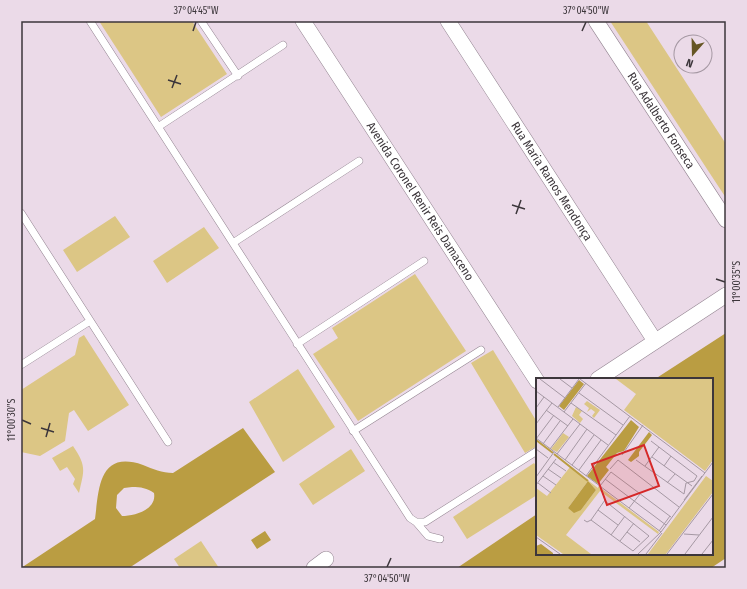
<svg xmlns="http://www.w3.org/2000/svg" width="747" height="589" font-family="'Fira Sans Condensed',sans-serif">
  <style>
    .green { fill: #dcc685 }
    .water { fill: #ba9d42; fill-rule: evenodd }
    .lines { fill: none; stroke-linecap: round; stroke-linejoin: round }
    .lane-casing { stroke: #938491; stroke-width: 8 }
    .street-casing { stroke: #938491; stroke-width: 16 }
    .lane { stroke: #fff; stroke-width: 7 }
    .street { stroke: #fff; stroke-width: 15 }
    .ticks { fill: none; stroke: #3c363b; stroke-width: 1.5 }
    .labels { text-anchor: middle; stroke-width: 3; stroke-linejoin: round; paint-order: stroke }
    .street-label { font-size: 12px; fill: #3c363b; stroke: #ebdae8 }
    .inset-river { fill: none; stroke: #ba9d42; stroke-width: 2 }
    .inset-road { fill: none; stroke: #a598a3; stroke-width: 1 }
    .view { fill: #d62828; fill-opacity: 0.15; stroke: #d62828; stroke-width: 2 }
    .inset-edge { fill: none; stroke: #3c363b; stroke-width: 2 }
    .neatline { fill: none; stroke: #3c363b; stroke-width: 1.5 }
    .ticks-label { font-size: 10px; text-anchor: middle; fill: #3c363b }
  </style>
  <rect width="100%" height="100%" fill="#ebdae8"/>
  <!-- green -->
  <path class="green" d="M 99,21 L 192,21 L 227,74 L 161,117 Z
    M 610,21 L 646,21 L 726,144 L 726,198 Z
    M 115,216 L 130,237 L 77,272 L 63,250 Z
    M 204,227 L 219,248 L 167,283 L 153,261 Z
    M 415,274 L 466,351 L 358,421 L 313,354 L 338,338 L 332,328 Z
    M 84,335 L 129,405 L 88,431 L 74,410 L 69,413 L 65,441 L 40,456 L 21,452 L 21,390 L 75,355 L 79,338 Z
    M 493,350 L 537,422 L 537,446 L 525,453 L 471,363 Z
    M 298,369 L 335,427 L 283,462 L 249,402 Z
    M 73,446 C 87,467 84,470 79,493 L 73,484 L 75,479 L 67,467 L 60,471 L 52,458 Z
    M 351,449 L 365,471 L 313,505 L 299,484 Z
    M 534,463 L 537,467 L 537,495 L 467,539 L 453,517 Z
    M 201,541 L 219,568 L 180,568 L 174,559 Z"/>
  <!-- water -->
  <path class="water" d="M 726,333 L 726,558 L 711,568 L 457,568 L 537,514 L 537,554 L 712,554 L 712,379 L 655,379 Z
    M 243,428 L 275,472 L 129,568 L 21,568 L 95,519 C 99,488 99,450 143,465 C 153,469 162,473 173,473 ZM 132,487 C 141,487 147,488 154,493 C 157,510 134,516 122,516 L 116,508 L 117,495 L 124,488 Z
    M 265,531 L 271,540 L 257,549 L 251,540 Z"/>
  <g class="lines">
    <defs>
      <path id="lane" d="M 90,21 L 410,518 L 416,522 L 425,522 L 537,451
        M 201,21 L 238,76
        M 158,127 L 283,45
        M 21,213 L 168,442
        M 233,243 L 359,161
        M 297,344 L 424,261
        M 21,365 L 90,321
        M 353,431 L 481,350
        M 416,522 L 428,536 L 440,539"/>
      <g id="street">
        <path id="s1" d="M 303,21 L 537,381"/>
        <path id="s2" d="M 448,21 L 655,341"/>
        <path id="s3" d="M 596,21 L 726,220"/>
        <path d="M 598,379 L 726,295"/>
        <path d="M 314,568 L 326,559"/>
      </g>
    </defs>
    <!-- lane casing -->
    <use href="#lane" class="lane-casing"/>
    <!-- street casing -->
    <use href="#street" class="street-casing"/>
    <!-- lane -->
    <use href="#lane" class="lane"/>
    <!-- street -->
    <use href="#street" class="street"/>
  </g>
  <!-- ticks -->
  <path class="ticks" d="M 193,31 L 196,22M 582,31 L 586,22M 168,80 L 181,84M 172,88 L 177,75M 512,205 L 525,209M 516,214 L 521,200M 716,279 L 725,282M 22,420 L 31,424M 41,428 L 54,432M 46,437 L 50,423M 387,567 L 391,558"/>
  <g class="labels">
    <!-- street labels -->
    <g class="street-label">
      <text dy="4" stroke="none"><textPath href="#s3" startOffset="119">Rua Adalberto Fonseca</textPath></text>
      <text dy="4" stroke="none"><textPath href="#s2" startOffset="191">Rua Maria Ramos Mendonça</textPath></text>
      <text dy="4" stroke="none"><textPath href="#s1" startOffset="215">Avenida Coronel Renir Reis Damaceno</textPath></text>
    </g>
  </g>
  <!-- overview -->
  <g transform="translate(536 378)">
    <rect width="177" height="177" fill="#ebdae8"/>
    <path d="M 80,1 L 177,1 L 177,82 L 169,93 L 88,32 L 100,16 ZM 51,23 L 64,32 L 58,40 L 56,38 L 59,34 L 55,31 L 51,34 L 53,30 L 48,26 ZM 40,29 L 46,33 L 43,37 L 47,41 L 44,45 L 36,38 ZM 27,55 L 33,59 L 21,74 L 15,71 ZM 34,89 L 62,110 L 62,108 L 123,154 L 122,156 L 64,113 L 30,157 L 55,176 L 27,176 L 0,157 L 0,110 L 11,118 ZM 52,103 L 60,112 L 45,132 L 32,130 ZM 170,98 L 177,103 L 177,114 L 130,176 L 112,176 Z" fill="#dcc685" fill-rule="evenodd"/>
    <path d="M 43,2 L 48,6 L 28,32 L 23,28 ZM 95,42 L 103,49 L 88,73 L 81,75 L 70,89 L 73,92 L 62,106 L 51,98 ZM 113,54 L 116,57 L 103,74 L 103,78 L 95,84 L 92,82 ZM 52,103 L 60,112 L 45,132 L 38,135 L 32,130 ZM 5,166 L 17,175 L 17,176 L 0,176 L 0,168 Z" fill="#ba9d42"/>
    <path class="inset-river" d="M 0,62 L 17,75M 18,76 L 52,103"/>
    <path class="inset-road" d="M 4,1 L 29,20M 24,1 L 36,10M 44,1 L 169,95M 0,13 L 72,67M 43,15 L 87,47M 35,25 L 80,57M 22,29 L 43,1M 0,30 L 8,19M 10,32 L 32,48M 28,34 L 50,5M 0,46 L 16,25M 0,60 L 125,154M 0,61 L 18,37M 7,66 L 24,43M 0,71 L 12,80M 14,71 L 37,41M 21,76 L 44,46M 86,77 L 107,47M 116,79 L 156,108M 29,82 L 51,51M 100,82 L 148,116 L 150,105 L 158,103 L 161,98 L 115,63M 17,84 L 30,93M 36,87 L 58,57M 109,88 L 123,69M 128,88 L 135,78M 12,91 L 25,100M 74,91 L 82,82 L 143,129M 43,92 L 65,62M 7,98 L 20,107M 50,98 L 94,38M 0,99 L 18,74M 69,101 L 130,147M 2,105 L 15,115M 131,105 L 139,96M 0,107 L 20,81M 64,108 L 75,94 L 135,139M 148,122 L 166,98M 93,130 L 104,116M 62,132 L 82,147M 48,142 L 51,144 L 55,142 L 69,122 L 67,116M 55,142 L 97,173 L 113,158 L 69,123M 123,153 L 134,138M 91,154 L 104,164M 148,156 L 163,157M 75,157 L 89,138M 0,159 L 24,176M 84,163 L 98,145M 102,176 L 125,154 L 177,84M 110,176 L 126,155M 131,176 L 177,116M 149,176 L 177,139M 166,176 L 177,162"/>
    <path class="view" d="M 108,67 L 123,108 L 71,127 L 56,86 Z"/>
    <rect width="177" height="177" class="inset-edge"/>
  </g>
  <!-- border -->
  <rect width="747" height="589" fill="none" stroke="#ebdae8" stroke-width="44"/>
  <!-- north arrow -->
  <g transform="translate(693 54) rotate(200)"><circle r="19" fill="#ebdae8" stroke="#a598a3"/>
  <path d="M0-3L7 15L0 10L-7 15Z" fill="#655523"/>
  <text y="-6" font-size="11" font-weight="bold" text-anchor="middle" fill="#3c363b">N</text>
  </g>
  <rect x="22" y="22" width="703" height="545" class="neatline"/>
  <g class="ticks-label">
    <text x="196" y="14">37°04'45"W</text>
    <text x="586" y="14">37°04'50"W</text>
    <text transform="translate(736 282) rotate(-90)" y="4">11°00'35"S</text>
    <text transform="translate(11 420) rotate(-90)" y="4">11°00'30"S</text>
    <text x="387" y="582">37°04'50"W</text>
  </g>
</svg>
